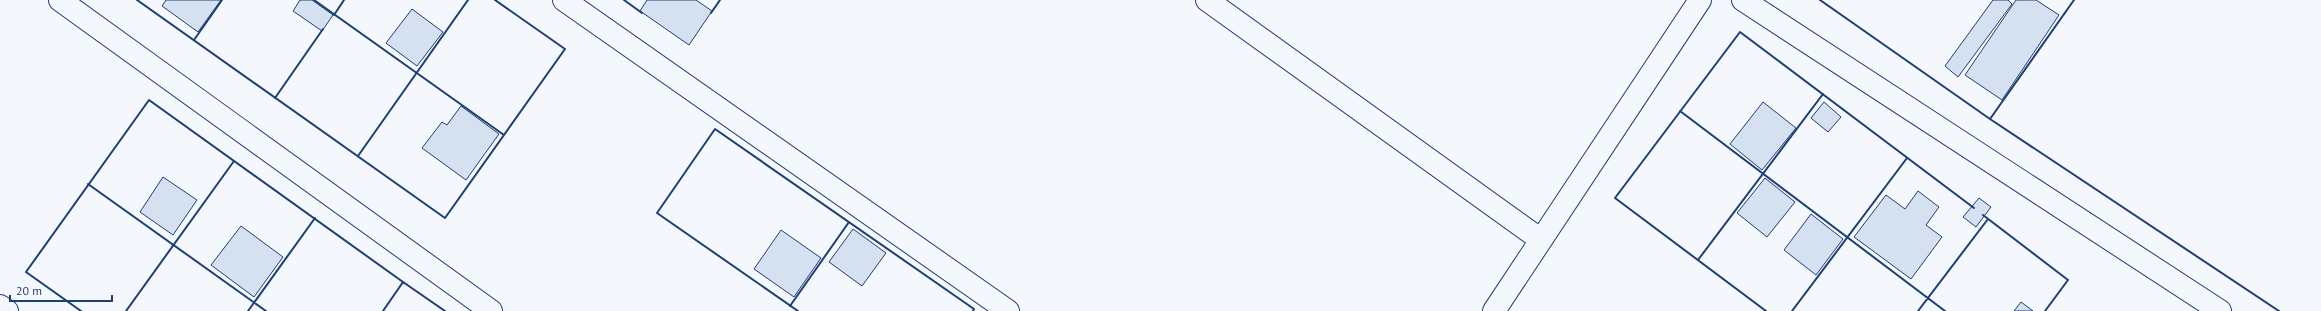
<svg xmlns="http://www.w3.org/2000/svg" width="2321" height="311" font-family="'PT Sans',sans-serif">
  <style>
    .building { fill: #d5e0f0; stroke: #1d3f73 }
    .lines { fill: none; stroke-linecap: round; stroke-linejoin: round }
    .minor-casing { stroke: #1d3f73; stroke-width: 24 }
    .minor { stroke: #f4f7fb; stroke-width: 22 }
    .wall { stroke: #1d3f73; stroke-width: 2 }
  </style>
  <rect width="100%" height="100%" fill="#f4f7fb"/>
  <!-- building -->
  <path class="building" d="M 166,0 L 221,0 L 198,32 L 162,6 Z
    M 300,0 L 312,0 L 333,15 L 322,31 L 293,11 Z
    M 647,0 L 696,0 L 712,11 L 689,45 L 640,11 Z
    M 1993,0 L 2008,0 L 2012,4 L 1958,77 L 1945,66 Z
    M 2016,0 L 2036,0 L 2059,15 L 2002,100 L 1965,75 Z
    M 412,9 L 443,32 L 417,66 L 386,43 Z
    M 1763,102 L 1796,128 L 1762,170 L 1730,144 Z
    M 1824,102 L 1841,117 L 1828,132 L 1811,118 Z
    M 461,106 L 499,134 L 466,180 L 422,148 L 442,122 L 447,125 Z
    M 163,177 L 197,200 L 173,235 L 140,212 Z
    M 1765,178 L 1795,202 L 1767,237 L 1737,213 Z
    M 1918,191 L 1939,207 L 1926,225 L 1942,237 L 1911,279 L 1854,237 L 1886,195 L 1905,209 Z
    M 1979,198 L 1991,207 L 1976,227 L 1963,217 Z
    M 1811,214 L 1843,239 L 1816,275 L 1784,250 Z
    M 241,226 L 283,257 L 254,297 L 211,265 Z
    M 853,229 L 886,253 L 862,286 L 829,262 Z
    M 781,230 L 821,258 L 794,297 L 754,269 Z
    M 2021,302 L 2033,311 L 2014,311 Z"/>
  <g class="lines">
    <defs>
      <path id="minor" d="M 60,0 L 491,311
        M 564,0 L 1008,311
        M 1207,0 L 1541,240
        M 1743,0 L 2220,311
        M 0,306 L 7,311
        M 1494,311 L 1700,0"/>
    </defs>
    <!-- minor casing -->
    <use href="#minor" class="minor-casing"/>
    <!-- minor -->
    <use href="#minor" class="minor"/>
    <!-- wall -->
    <path class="wall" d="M 137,0 L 445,218 L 565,49 L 495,0
      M 314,0 L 504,135
      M 624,0 L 642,13
      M 1820,0 L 1990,119 L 2074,0
      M 711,13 L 720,0
      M 334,15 L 344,0
      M 194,40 L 222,0
      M 275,98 L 323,29
      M 1680,111 L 1945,311
      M 1990,119 L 2279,311
      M 358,156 L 468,0
      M 88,184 L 266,311
      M 1983,215 L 2068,280 L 2045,311
      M 1698,260 L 1823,94
      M 403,282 L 445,311
      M 790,306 L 849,222
      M 81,311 L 26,272 L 149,100 L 403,282 L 383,311
      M 126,311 L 234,161
      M 248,311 L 315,218
      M 798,311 L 657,213 L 715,129 L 974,309 L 973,311
      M 1766,311 L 1615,198 L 1740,32 L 1974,208
      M 1792,311 L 1907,158
      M 1918,311 L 1988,219"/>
  </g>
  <!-- scale -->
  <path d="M10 295v6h102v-6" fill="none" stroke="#1d3f73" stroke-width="2"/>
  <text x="16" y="295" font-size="12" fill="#1d3f73" stroke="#f4f7fb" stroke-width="3" paint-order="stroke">20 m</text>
</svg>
